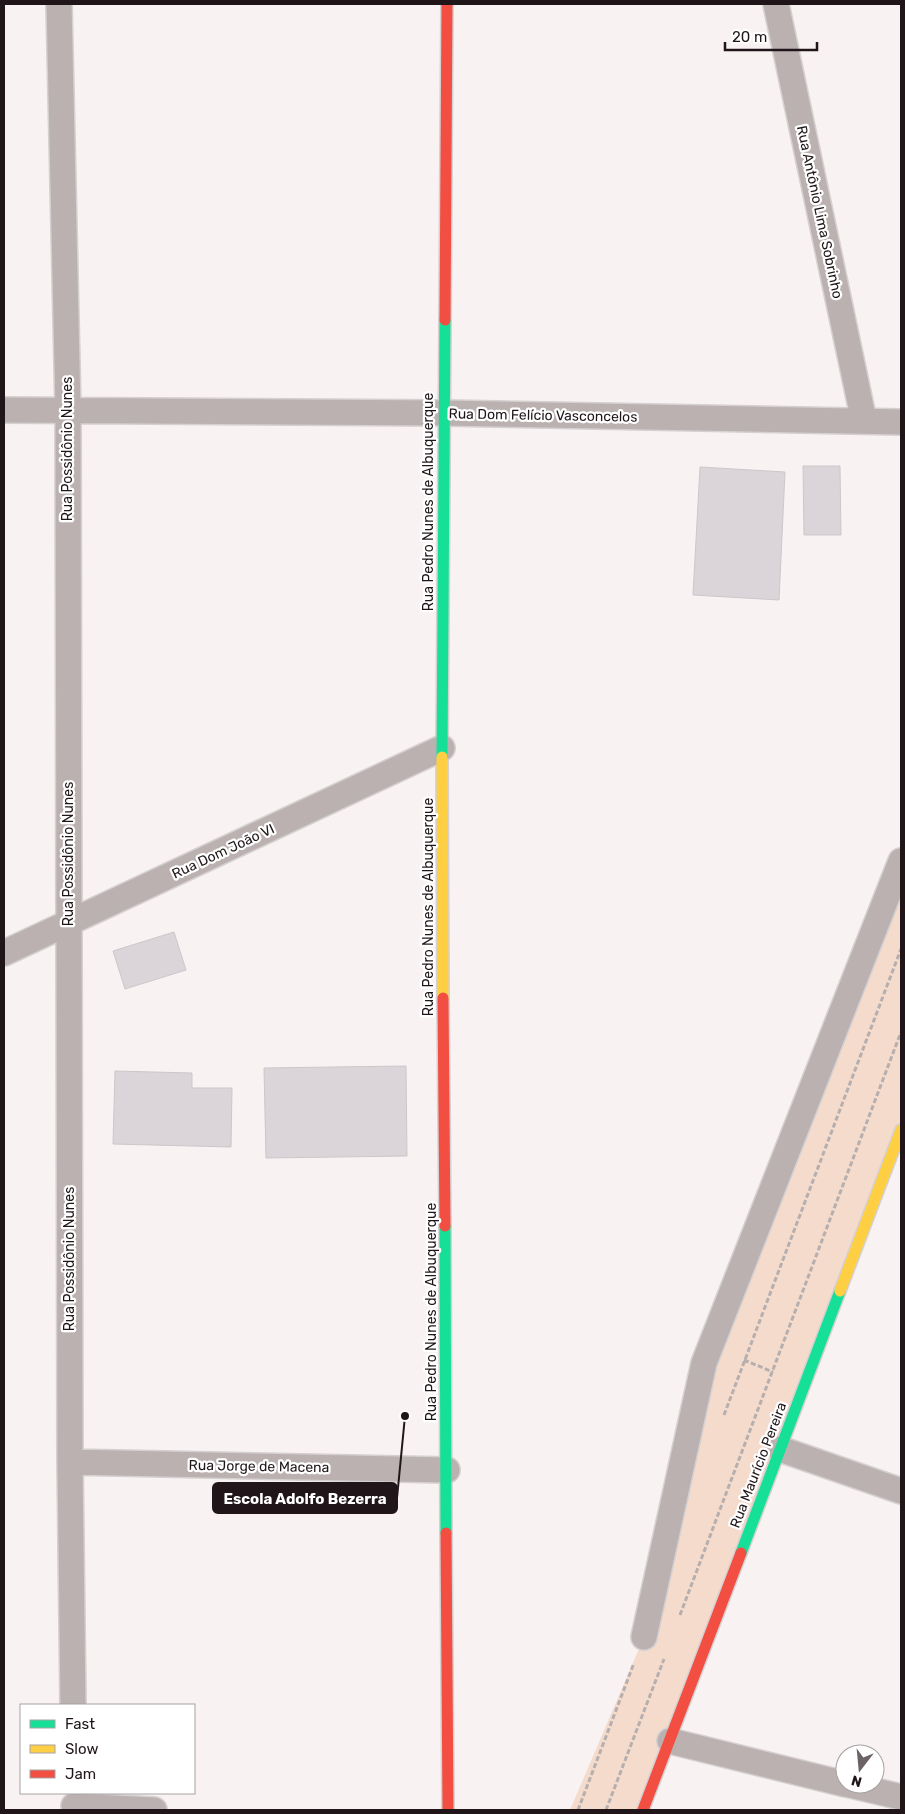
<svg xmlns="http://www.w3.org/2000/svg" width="905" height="1814" font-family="Rubik,sans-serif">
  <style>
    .green { fill: #f4dbcc }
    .building { fill: #dbd4d8; stroke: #cdc7ca }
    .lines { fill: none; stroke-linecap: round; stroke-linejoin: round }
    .street-casing { stroke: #d5d0d1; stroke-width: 28 }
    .fast-casing { stroke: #d5d0d1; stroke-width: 14 }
    .slow-casing { stroke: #d5d0d1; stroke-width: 14 }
    .jam-casing { stroke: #d5d0d1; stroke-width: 14 }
    .path { stroke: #b7afae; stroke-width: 3; stroke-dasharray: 5 2.5; stroke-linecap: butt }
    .street { stroke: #bbb1b1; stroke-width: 25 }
    .fast { stroke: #16e098; stroke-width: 11 }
    .slow { stroke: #ffcf43; stroke-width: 11 }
    .jam { stroke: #f24e42; stroke-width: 11 }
    .labels { text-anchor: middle; stroke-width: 4.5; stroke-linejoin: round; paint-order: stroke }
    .street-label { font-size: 14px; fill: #201619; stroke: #fff }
    .leader { fill: none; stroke: #201619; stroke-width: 2 }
    .callout-dot { fill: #201619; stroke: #fff; stroke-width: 2 }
    .callout { fill: #201619; stroke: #201619; stroke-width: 2 }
    .callout-label { font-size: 15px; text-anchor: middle; font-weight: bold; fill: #fff }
  </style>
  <rect width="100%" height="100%" fill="#f8f2f3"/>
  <!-- green -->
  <path class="green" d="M 901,861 L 901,1130 L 643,1810 L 570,1810 L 644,1637 L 704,1363 Z"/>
  <!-- building -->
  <path class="building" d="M 803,466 L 840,466 L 841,535 L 804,535 Z
    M 700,467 L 785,472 L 779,600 L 693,595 Z
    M 174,932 L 186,970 L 125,989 L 113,951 Z
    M 406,1066 L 407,1156 L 266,1158 L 264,1068 Z
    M 115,1071 L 192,1073 L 192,1088 L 232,1088 L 231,1147 L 113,1144 Z"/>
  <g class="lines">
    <defs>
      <path id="street" d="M 59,4 L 68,410 L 70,1462 L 73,1705
        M 776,4 L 864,421
        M 4,410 L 444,413 L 901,422
        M 4,953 L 442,748
        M 780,1449 L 901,1491
        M 70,1462 L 447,1470
        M 644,1637 L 704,1363 L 901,861
        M 670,1741 L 845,1784
        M 846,1784 L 901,1797
        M 74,1806 L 154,1810"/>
      <path id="fast" d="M 442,757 L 445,320
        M 445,1226 L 446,1533
        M 741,1553 L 840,1291"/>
      <path id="slow" d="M 442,757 L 443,998
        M 840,1291 L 901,1130"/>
      <path id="jam" d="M 445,320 L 447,4
        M 443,998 L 445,1226
        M 446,1533 L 448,1810
        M 643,1810 L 741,1553"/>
    </defs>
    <!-- street casing -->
    <use href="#street" class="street-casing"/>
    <!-- fast casing -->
    <use href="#fast" class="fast-casing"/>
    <!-- slow casing -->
    <use href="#slow" class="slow-casing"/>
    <!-- jam casing -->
    <use href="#jam" class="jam-casing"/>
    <!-- path -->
    <path class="path" d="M 744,1360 L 773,1372
      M 724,1415 L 901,949
      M 680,1615 L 901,1032
      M 578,1810 L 634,1663
      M 606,1810 L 664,1659"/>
    <!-- street -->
    <use href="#street" class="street"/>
    <!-- fast -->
    <use href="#fast" class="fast"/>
    <!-- slow -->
    <use href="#slow" class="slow"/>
    <!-- jam -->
    <use href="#jam" class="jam"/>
  </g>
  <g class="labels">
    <!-- street labels -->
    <g class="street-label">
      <text transform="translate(820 212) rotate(78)" y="5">Rua Antônio Lima Sobrinho</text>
      <text transform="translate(543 415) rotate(1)" y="5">Rua Dom Felício Vasconcelos</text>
      <text transform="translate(67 449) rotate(-90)" y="5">Rua Possidônio Nunes</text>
      <text transform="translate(428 502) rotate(-90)" y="5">Rua Pedro Nunes de Albuquerque</text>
      <text transform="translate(223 851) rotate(-25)" y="5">Rua Dom João VI</text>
      <text transform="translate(68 854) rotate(-90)" y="5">Rua Possidônio Nunes</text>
      <text transform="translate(428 907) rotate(-90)" y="5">Rua Pedro Nunes de Albuquerque</text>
      <text transform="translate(69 1259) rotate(-90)" y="5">Rua Possidônio Nunes</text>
      <text transform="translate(431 1312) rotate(-90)" y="5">Rua Pedro Nunes de Albuquerque</text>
      <text transform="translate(758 1465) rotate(-69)" y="5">Rua Maurício Pereira</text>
      <text transform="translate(259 1466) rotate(1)" y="5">Rua Jorge de Macena</text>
    </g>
  </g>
  <!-- callouts -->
  <path class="leader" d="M405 1416L397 1498"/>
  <circle class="callout-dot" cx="405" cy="1416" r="5"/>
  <rect class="callout" x="213" y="1483" width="184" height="30" rx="5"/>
  <g class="callout-label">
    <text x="305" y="1504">Escola Adolfo Bezerra</text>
  </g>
  <!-- border -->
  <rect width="905" height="1814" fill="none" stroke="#201619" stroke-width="10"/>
  <!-- legend -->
  <rect x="20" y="1704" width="175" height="90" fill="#ffffff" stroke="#a6a2a3"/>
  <rect x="30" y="1720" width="25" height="8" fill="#16e098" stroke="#a6a2a3"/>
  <text x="65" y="1729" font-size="15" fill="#201619">Fast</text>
  <rect x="30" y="1745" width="25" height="8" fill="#ffcf43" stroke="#a6a2a3"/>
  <text x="65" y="1754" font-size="15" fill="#201619">Slow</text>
  <rect x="30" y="1770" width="25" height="8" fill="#f24e42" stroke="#a6a2a3"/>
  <text x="65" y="1779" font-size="15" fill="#201619">Jam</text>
  <!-- north arrow -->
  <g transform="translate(860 1769) rotate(196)"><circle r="24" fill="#ffffff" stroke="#a6a2a3"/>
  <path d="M0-4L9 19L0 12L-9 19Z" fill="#6c6365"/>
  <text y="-8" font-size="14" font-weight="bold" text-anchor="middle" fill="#201619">N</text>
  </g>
  <!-- scale -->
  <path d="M725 42v8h92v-8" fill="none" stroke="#201619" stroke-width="2.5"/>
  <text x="732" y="42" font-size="15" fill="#201619" stroke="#ffffff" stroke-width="4" paint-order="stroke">20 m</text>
</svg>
